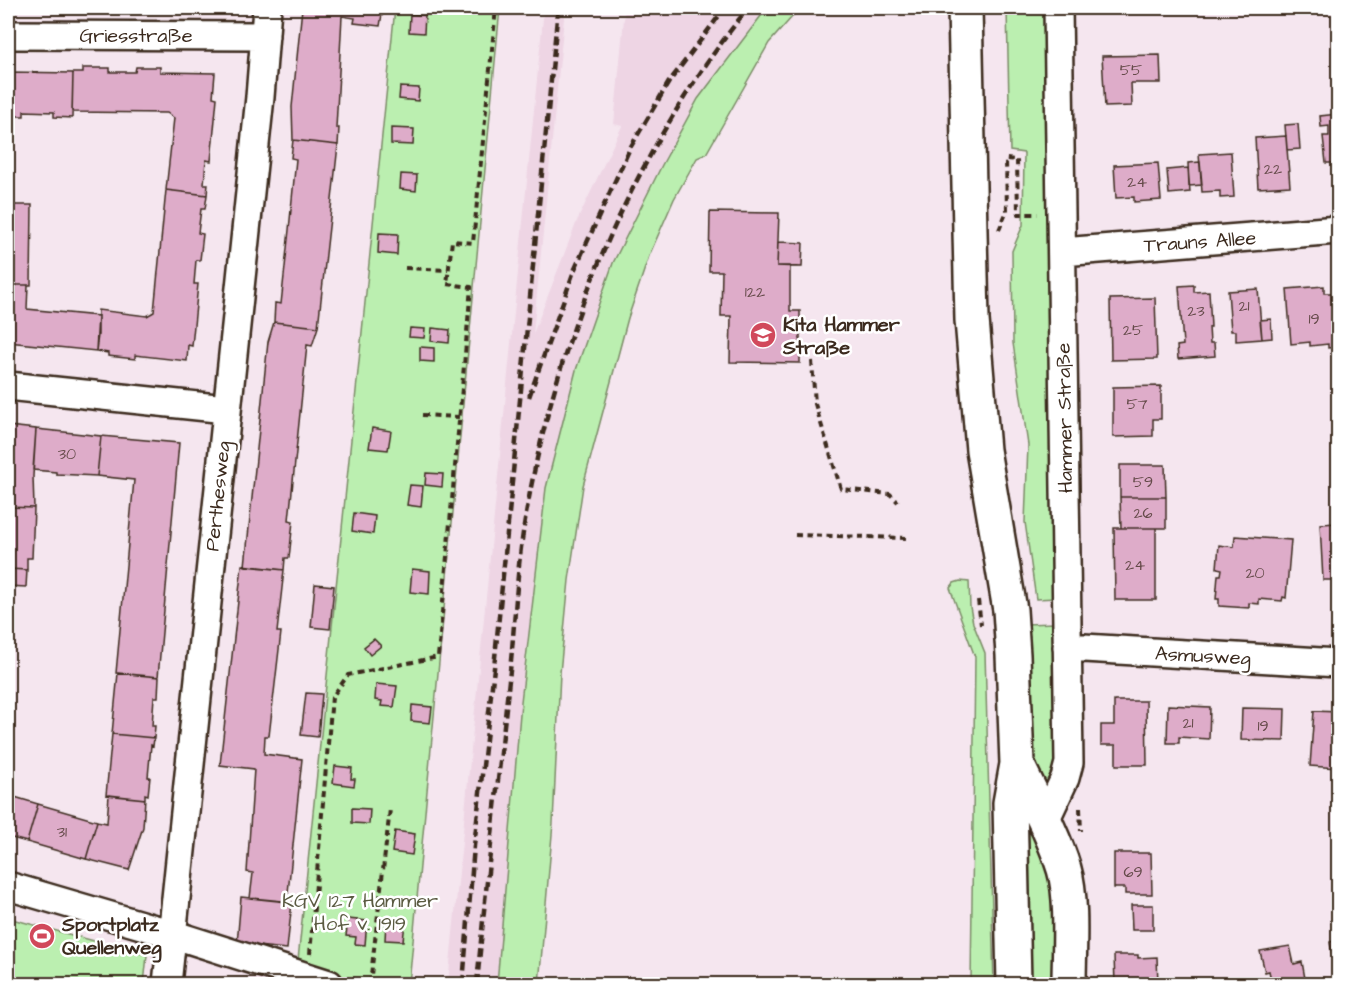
<svg xmlns="http://www.w3.org/2000/svg" width="1346" height="992" font-family="'Architects Daughter',sans-serif">
  <style>
    .built { fill: #eed5e4 }
    .green { fill: #bbefb0; stroke: #7b8c67; stroke-width: 1.5 }
    .building { fill: #deacc9; stroke: #3b2a1e; stroke-width: 1.5 }
    .lines { fill: none; stroke-linecap: round; stroke-linejoin: round }
    .street-casing { stroke: #3b2a1e; stroke-width: 32 }
    .secondary-casing { stroke: #3b2a1e; stroke-width: 38 }
    .path { stroke: #3b2a1e; stroke-width: 4; stroke-dasharray: 6 4.5; stroke-linecap: butt }
    .street { stroke: #fff; stroke-width: 27 }
    .secondary { stroke: #fff; stroke-width: 33 }
    .rail { stroke: #3b2a1e; stroke-width: 4.5; stroke-dasharray: 9 4.5; stroke-linecap: butt }
    .labels { text-anchor: middle; stroke-width: 5; stroke-linejoin: round; paint-order: stroke }
    .number-label { font-size: 16px; fill: #644a49 }
    .street-label { font-size: 20px; fill: #3b2a1e; stroke: #fff }
    .poi-label { font-size: 20px; font-weight: bold; fill: #3b2a1e; stroke: #fff; text-anchor: start }
    .park-label { font-size: 20px; fill: #5b5b42; stroke: #fff }
  </style>
  <rect width="100%" height="100%" fill="#f5e6ef"/>
  <filter id="ink" filterUnits="userSpaceOnUse"><feTurbulence type="fractalNoise" baseFrequency=".0167" numOctaves="2"/><feDisplacementMap in="SourceGraphic" scale="12" xChannelSelector="R" yChannelSelector="G"/><feConvolveMatrix kernelMatrix="1 2 1 2 8 2 1 2 1" color-interpolation-filters="sRGB"/></filter>
  <g filter="url(#ink)">
    <!-- built -->
    <path class="built" d="M 8,8 L 247,8 L 247,11 Z
      M 544,8 L 565,8 L 533,334 L 577,221 L 622,126 L 614,124 L 625,8 L 767,8 L 698,99 L 662,165 L 613,263 L 576,370 L 546,488 L 521,702 L 497,984 L 448,984 Z"/>
    <!-- green -->
    <path class="green" d="M 395,8 L 500,8 L 409,984 L 351,984 L 297,970 Z
      M 767,8 L 800,8 L 769,43 L 706,154 L 697,158 L 674,199 L 649,256 L 628,318 L 583,486 L 569,580 L 560,673 L 553,823 L 539,984 L 497,984 L 521,702 L 546,488 L 576,370 L 613,263 L 662,165 L 698,99 Z
      M 1007,8 L 1048,8 L 1056,598 L 1036,599 L 1025,522 L 1028,445 L 1013,343 L 1012,251 L 1023,225 L 1024,153 L 1010,151 Z
      M 960,581 L 969,582 L 970,607 L 973,623 L 985,653 L 994,984 L 971,984 L 975,657 L 950,588 L 954,583 Z
      M 1056,623 L 1057,766 L 1043,797 L 1033,768 L 1025,624 Z
      M 1021,804 L 1051,856 L 1060,984 L 1031,984 L 1027,832 Z
      M 8,918 L 147,955 L 144,984 L 8,984 Z"/>
    <!-- building -->
    <path class="building" d="M 302,8 L 383,8 L 380,26 L 354,23 L 355,18 L 342,16 L 336,128 L 339,128 L 338,145 L 293,140 L 292,107 Z
      M 1101,8 L 1146,8 L 1146,10 L 1101,12 Z
      M 410,14 L 425,15 L 424,33 L 409,32 Z
      M 1160,55 L 1161,83 L 1131,83 L 1132,106 L 1105,107 L 1102,56 Z
      M 136,67 L 160,67 L 160,72 L 215,73 L 213,97 L 217,98 L 211,161 L 206,160 L 204,184 L 208,184 L 207,195 L 166,190 L 174,118 L 167,113 L 72,112 L 73,73 L 83,73 L 83,68 L 110,68 L 110,72 L 135,72 Z
      M 8,72 L 73,73 L 72,118 L 54,117 L 54,112 L 24,111 L 24,116 L 8,116 Z
      M 400,87 L 419,88 L 418,101 L 399,99 Z
      M 1338,114 L 1338,163 L 1326,163 L 1323,136 L 1329,136 L 1329,126 L 1321,127 L 1320,116 Z
      M 1298,124 L 1300,149 L 1287,150 L 1285,125 Z
      M 391,128 L 414,129 L 413,145 L 391,144 Z
      M 1286,136 L 1290,186 L 1258,188 L 1255,138 Z
      M 293,140 L 338,145 L 318,327 L 274,322 L 275,303 L 281,304 L 289,230 L 296,159 L 291,158 Z
      M 1231,152 L 1234,197 L 1220,198 L 1220,191 L 1202,192 L 1199,154 Z
      M 1200,162 L 1202,185 L 1189,186 L 1188,163 Z
      M 1158,163 L 1161,200 L 1134,202 L 1134,197 L 1116,198 L 1114,165 Z
      M 1188,168 L 1190,192 L 1169,194 L 1167,170 Z
      M 401,174 L 417,175 L 416,191 L 400,189 Z
      M 166,190 L 207,195 L 205,209 L 201,209 L 198,233 L 203,234 L 200,260 L 196,260 L 194,284 L 198,284 L 192,346 L 188,345 L 187,361 L 135,355 L 135,359 L 108,356 L 108,353 L 96,351 L 98,335 L 98,310 L 147,316 L 154,312 Z
      M 8,205 L 32,205 L 31,285 L 8,285 Z
      M 710,212 L 779,213 L 777,266 L 790,266 L 790,311 L 800,311 L 800,363 L 730,362 L 731,316 L 721,316 L 722,271 L 709,271 Z
      M 379,233 L 398,234 L 397,255 L 378,253 Z
      M 778,242 L 803,243 L 802,267 L 777,266 Z
      M 8,285 L 28,285 L 27,309 L 98,316 L 96,351 L 8,342 Z
      M 1194,285 L 1194,292 L 1209,291 L 1211,327 L 1209,327 L 1210,343 L 1214,343 L 1215,356 L 1178,359 L 1177,346 L 1183,345 L 1179,286 Z
      M 1324,286 L 1324,293 L 1338,293 L 1338,347 L 1328,348 L 1328,344 L 1310,346 L 1310,342 L 1291,344 L 1287,289 Z
      M 1258,289 L 1262,339 L 1236,341 L 1236,331 L 1231,331 L 1228,291 Z
      M 1155,298 L 1157,359 L 1111,360 L 1110,299 Z
      M 1271,319 L 1272,338 L 1262,339 L 1260,320 Z
      M 274,322 L 318,327 L 312,346 L 307,345 L 289,520 L 293,521 L 289,558 L 285,558 L 284,570 L 245,566 L 268,342 Z
      M 410,328 L 425,329 L 424,338 L 409,337 Z
      M 432,328 L 450,330 L 449,343 L 431,341 Z
      M 420,347 L 434,348 L 434,362 L 420,361 Z
      M 1161,386 L 1161,419 L 1153,419 L 1153,436 L 1113,437 L 1113,387 Z
      M 8,426 L 36,429 L 33,476 L 34,508 L 8,507 Z
      M 372,428 L 391,431 L 388,450 L 369,448 Z
      M 36,429 L 101,436 L 97,476 L 56,474 L 56,472 L 33,470 Z
      M 101,436 L 179,443 L 158,677 L 116,673 L 134,480 L 97,476 Z
      M 1120,465 L 1165,465 L 1166,497 L 1120,497 Z
      M 426,473 L 443,474 L 442,487 L 425,485 Z
      M 410,485 L 423,486 L 421,507 L 407,505 Z
      M 1120,497 L 1166,497 L 1166,528 L 1121,528 Z
      M 8,507 L 34,508 L 32,558 L 27,558 L 27,570 L 8,569 Z
      M 354,513 L 375,516 L 373,534 L 352,531 Z
      M 1338,523 L 1338,580 L 1323,580 L 1320,524 Z
      M 1114,528 L 1156,528 L 1156,600 L 1115,600 Z
      M 1235,536 L 1291,540 L 1286,598 L 1283,597 L 1282,601 L 1259,599 L 1259,604 L 1249,603 L 1249,608 L 1219,606 L 1219,599 L 1216,599 L 1218,575 L 1221,575 L 1222,569 L 1217,568 L 1219,545 L 1234,547 Z
      M 242,565 L 284,570 L 277,632 L 281,632 L 269,736 L 265,736 L 264,754 L 302,759 L 287,902 L 250,898 L 253,873 L 247,872 L 254,769 L 220,765 Z
      M 8,569 L 27,570 L 26,587 L 8,586 Z
      M 412,569 L 430,571 L 429,594 L 410,592 Z
      M 315,584 L 334,586 L 330,629 L 311,627 Z
      M 374,639 L 381,646 L 370,655 L 364,647 Z
      M 118,673 L 159,677 L 158,697 L 154,697 L 153,711 L 152,726 L 155,726 L 154,738 L 112,734 Z
      M 376,684 L 397,686 L 394,707 L 381,706 L 382,701 L 375,700 Z
      M 306,693 L 322,694 L 318,737 L 301,735 Z
      M 1114,701 L 1146,701 L 1147,765 L 1116,765 L 1116,745 L 1101,745 L 1101,725 L 1114,725 Z
      M 412,705 L 432,707 L 430,723 L 411,721 Z
      M 1168,705 L 1210,707 L 1209,739 L 1179,737 L 1179,743 L 1167,743 Z
      M 1242,708 L 1285,709 L 1284,741 L 1241,740 Z
      M 1314,711 L 1338,712 L 1338,768 L 1310,766 Z
      M 112,734 L 154,738 L 153,746 L 151,745 L 148,777 L 150,777 L 148,795 L 145,794 L 145,799 L 106,795 Z
      M 335,766 L 352,768 L 351,779 L 355,779 L 354,786 L 333,783 Z
      M 8,795 L 38,804 L 27,842 L 8,837 Z
      M 109,795 L 145,799 L 143,827 L 129,870 L 86,859 L 97,821 L 107,823 Z
      M 38,804 L 97,821 L 86,859 L 27,842 Z
      M 352,808 L 370,809 L 369,824 L 352,823 Z
      M 395,831 L 415,834 L 412,855 L 392,852 Z
      M 1114,853 L 1151,853 L 1152,894 L 1125,894 L 1125,888 L 1114,888 Z
      M 241,897 L 292,902 L 287,949 L 237,944 Z
      M 1131,905 L 1153,905 L 1153,930 L 1132,930 Z
      M 348,919 L 367,921 L 365,945 L 355,944 L 356,937 L 346,936 Z
      M 386,921 L 405,923 L 403,941 L 385,940 Z
      M 1336,932 L 1338,932 L 1338,965 L 1336,955 L 1332,955 L 1330,942 L 1338,940 Z
      M 1290,946 L 1294,964 L 1302,962 L 1306,984 L 1272,984 L 1269,971 L 1265,972 L 1260,951 Z
      M 1114,955 L 1138,955 L 1138,958 L 1157,957 L 1158,984 L 1115,984 Z"/>
    <g class="lines">
      <defs>
        <path id="street" d="M 8,35 L 265,36
          M 1062,252 L 1338,230
          M 8,386 L 226,409
          M 1067,647 L 1338,663
          M 1044,823 L 1065,778 L 1069,763 L 1058,8
          M 8,886 L 172,934 L 329,984
          M 167,984 L 260,97 L 267,8"/>
        <path id="secondary" d="M 965,8 L 972,320 L 983,450 L 1010,610 L 1013,655 L 1017,764 L 1010,803 L 1014,984
          M 1017,764 C 1033,798 1053,833 1064,869 C 1073,899 1069,952 1069,984"/>
      </defs>
      <!-- street casing -->
      <use href="#street" class="street-casing"/>
      <!-- secondary casing -->
      <use href="#secondary" class="secondary-casing"/>
      <!-- path -->
      <path class="path" d="M 999,230 L 1007,211 L 1006,159 L 1017,160 L 1018,214 L 1038,214
        M 405,268 L 448,270
        M 812,361 L 815,404 L 841,489 L 890,494 L 898,502
        M 422,415 L 459,417
        M 795,535 L 907,538
        M 978,600 L 981,625
        M 1080,808 L 1081,831
        M 310,954 L 332,697 L 348,675 L 438,657 L 471,287 L 447,284 L 452,241 L 473,243 L 496,8
        M 370,984 L 390,809"/>
      <!-- street -->
      <use href="#street" class="street"/>
      <!-- secondary -->
      <use href="#secondary" class="secondary"/>
      <!-- rail -->
      <path class="rail" d="M 529,397 L 574,271 L 630,148 L 669,82 L 725,8
        M 463,984 L 474,846 L 494,668 L 558,8
        M 477,984 C 486,883 498,782 509,680 C 515,627 516,573 525,520 C 556,336 631,154 748,8"/>
    </g>
  </g>
  <!-- icons -->
  <defs>
    <symbol id="school-disc" viewBox="-11 -11 22 22"><circle r="9.5" fill="#d1495b" stroke="#fff"/><path d="M0-5L7-2L0 1L-7-2ZM-4 1L0 2.5L4 1V4Q0 6-4 4Z" fill="#fff"/></symbol>
    <symbol id="stadium-disc" viewBox="-11 -11 22 22"><circle r="9.5" fill="#d1495b" stroke="#fff"/><path d="M0-5a6.5 5 0 1 0 0 10a6.5 5 0 1 0 0-10ZM-3.5-1.8h7v3.6h-7Z" fill="#fff"/></symbol>
  </defs>
  <g fill-rule="evenodd">
    <use href="#school-disc" x="748" y="320" width="30" height="30"/>
    <use href="#stadium-disc" x="27" y="921" width="30" height="30"/>
  </g>
  <g class="labels">
    <!-- number labels -->
    <g class="number-label">
      <text x="1131" y="75">55</text>
      <text x="1273" y="174">22</text>
      <text x="1137" y="187">24</text>
      <text x="755" y="297">122</text>
      <text x="1244" y="311">21</text>
      <text x="1196" y="316">23</text>
      <text x="1314" y="324">19</text>
      <text x="1133" y="335">25</text>
      <text x="1137" y="409">57</text>
      <text x="67" y="459">30</text>
      <text x="1143" y="487">59</text>
      <text x="1143" y="518">26</text>
      <text x="1135" y="570">24</text>
      <text x="1255" y="578">20</text>
      <text x="1188" y="728">21</text>
      <text x="1263" y="731">19</text>
      <text x="62" y="837">31</text>
      <text x="1133" y="877">69</text>
    </g>
    <!-- street labels -->
    <g class="street-label">
      <text x="136" y="42">Griesstraße</text>
      <text transform="translate(1200 241) rotate(-4)" y="7">Trauns Allee</text>
      <text transform="translate(1064 418) rotate(-91)" y="7">Hammer Straße</text>
      <text transform="translate(217 496) rotate(-84)" y="7">Perthesweg</text>
      <text transform="translate(1203 655) rotate(3)" y="7">Asmusweg</text>
    </g>
    <!-- poi labels -->
    <g class="poi-label">
      <text x="783" y="331">Kita Hammer<tspan x="783" dy="23">Straße</tspan></text>
      <text x="62" y="931">Sportplatz<tspan x="62" dy="23">Quellenweg</tspan></text>
    </g>
    <!-- park labels -->
    <g class="park-label">
      <text x="360" y="907">KGV 127 Hammer<tspan x="360" dy="23">Hof v. 1919</tspan></text>
    </g>
  </g>
  <!-- margin -->
  <rect width="1346" height="992" fill="none" stroke="#fff" stroke-width="30"/>
  <rect x="15" y="15" width="1316" height="962" fill="none" stroke="#3b2a1e" stroke-width="2" filter="url(#ink)"/>
</svg>
